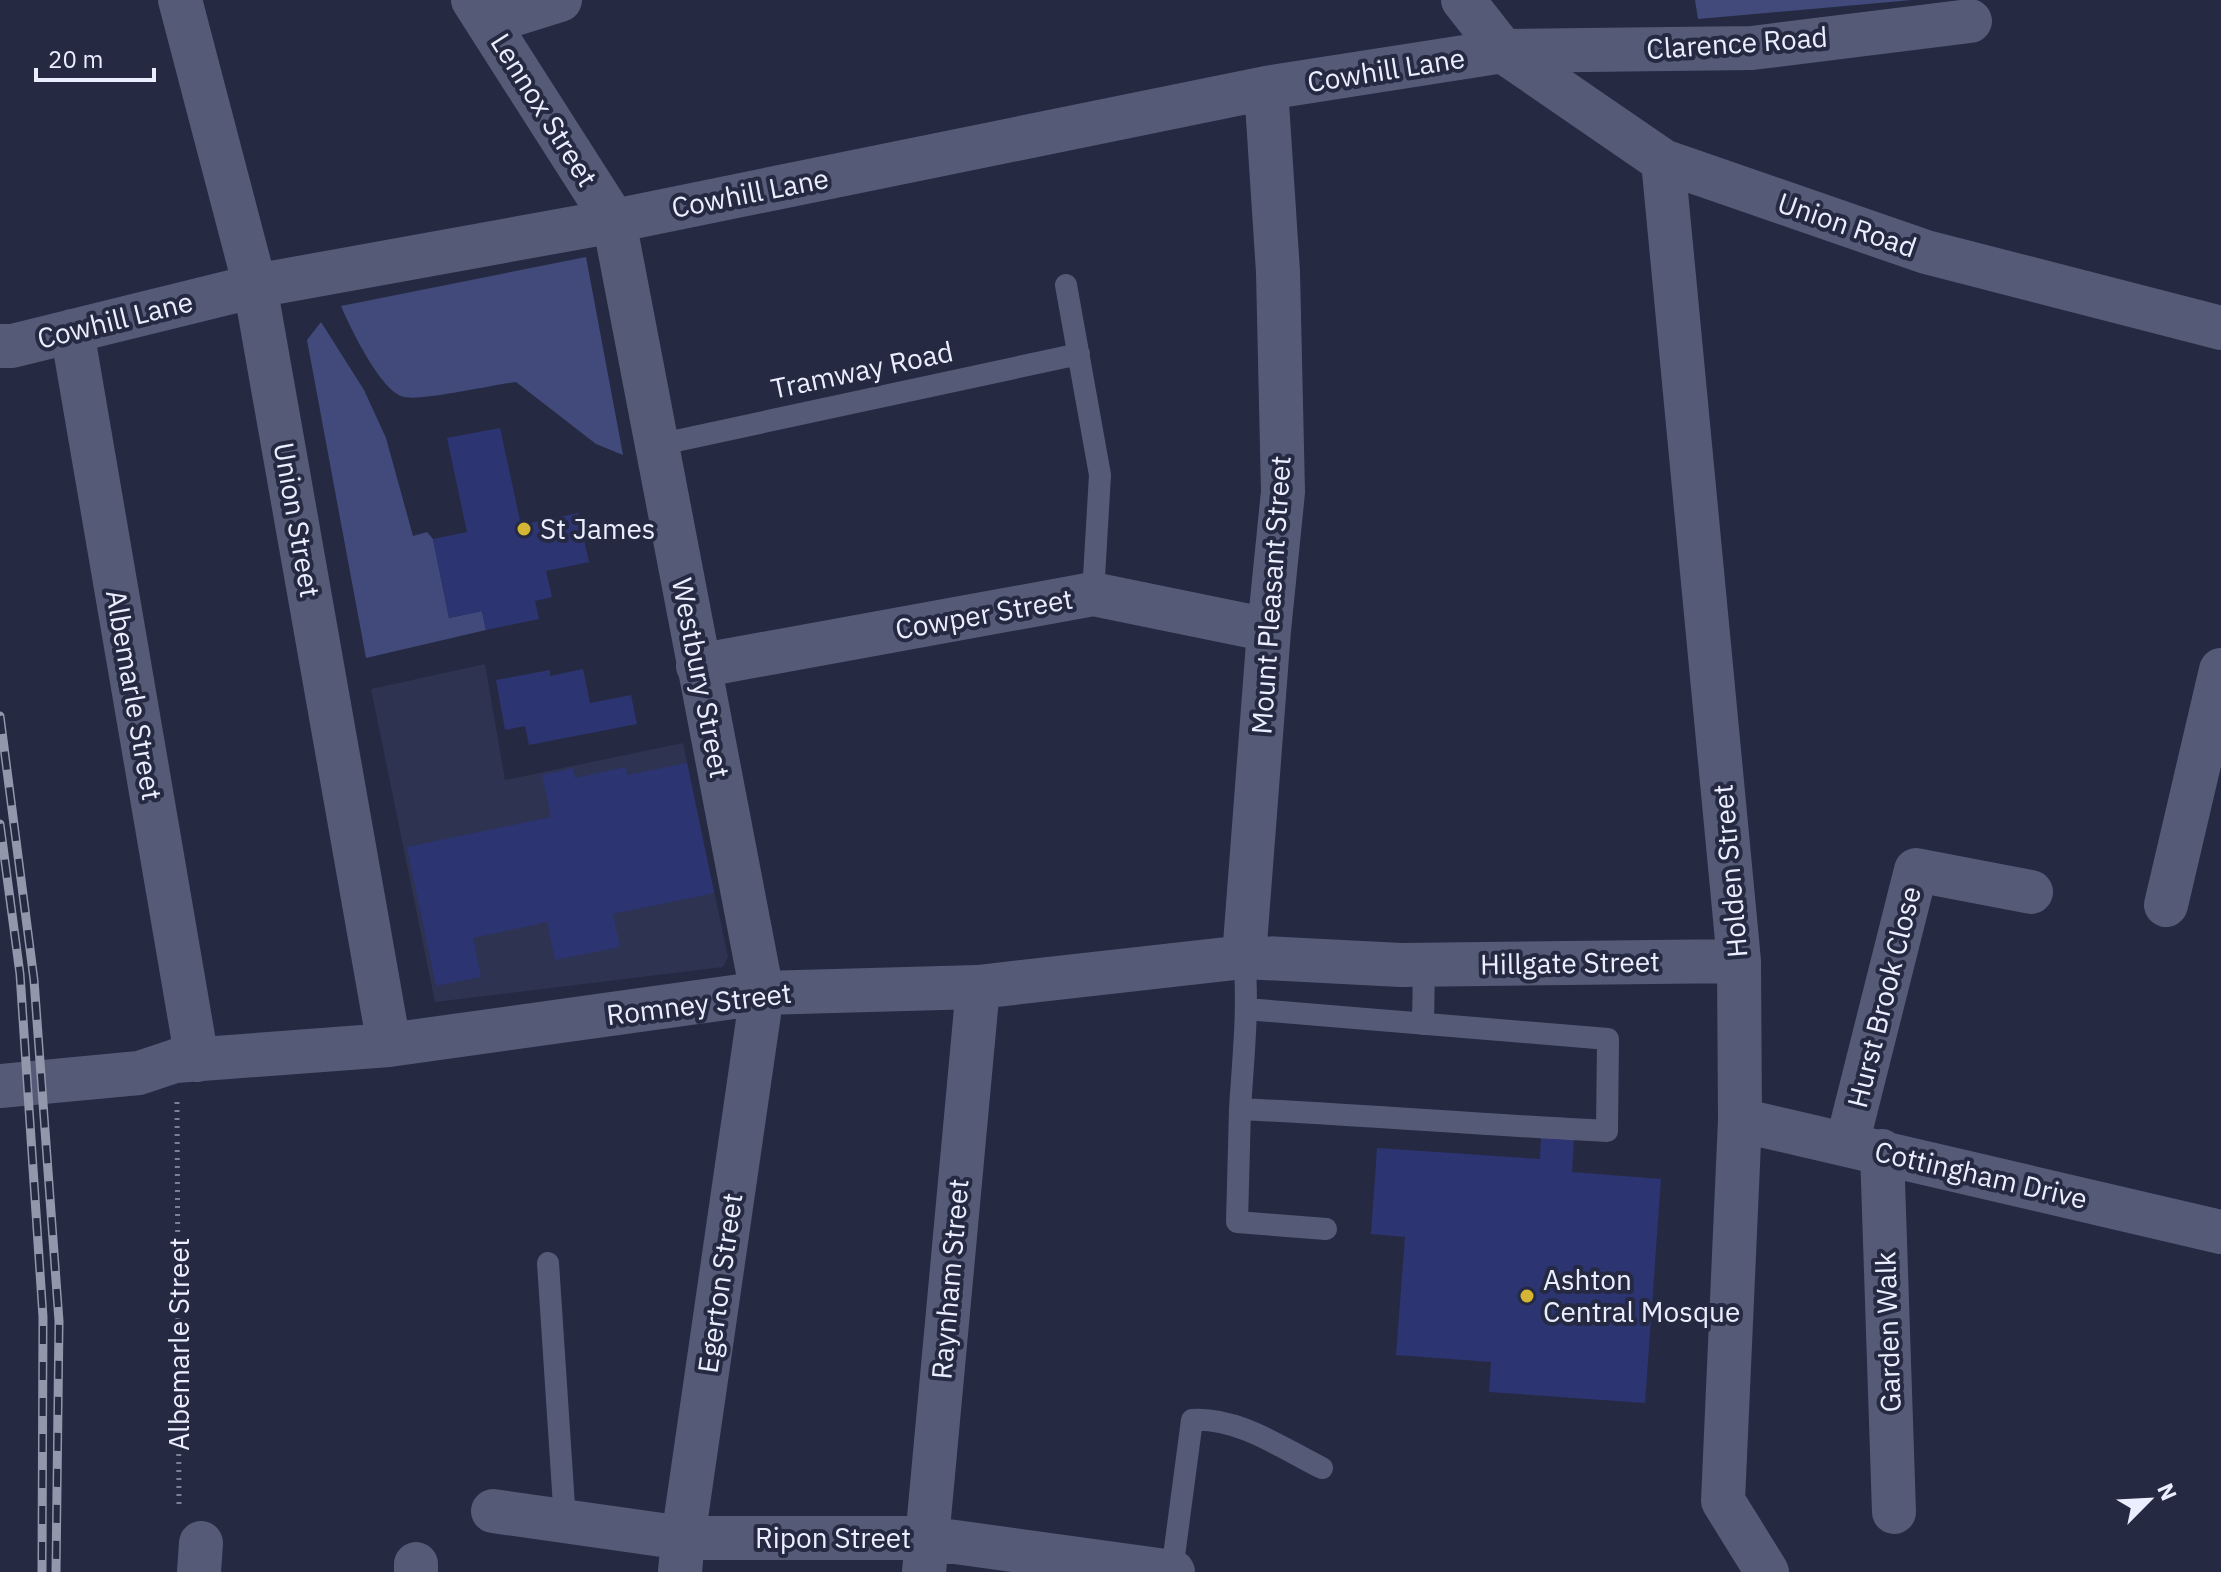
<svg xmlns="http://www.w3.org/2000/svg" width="2221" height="1572" font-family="'IBM Plex Sans',sans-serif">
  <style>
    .built { fill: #2d3351 }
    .green { fill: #414a7a }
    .building { fill: #2d3472 }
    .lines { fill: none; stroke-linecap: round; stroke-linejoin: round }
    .path { stroke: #7d8196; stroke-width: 5; stroke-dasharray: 2 6; stroke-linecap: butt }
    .lane { stroke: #555b76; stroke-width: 22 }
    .street { stroke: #555b76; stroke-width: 44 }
    .rail-casing { stroke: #9397ab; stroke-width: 9 }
    .rail { stroke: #252a42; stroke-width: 6; stroke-dasharray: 18; stroke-linecap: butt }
    .poi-dot { fill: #d5b534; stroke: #252a42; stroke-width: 3 }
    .labels { text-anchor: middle; stroke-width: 8; stroke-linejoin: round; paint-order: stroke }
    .street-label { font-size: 28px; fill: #eaeeff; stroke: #252a42 }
    .poi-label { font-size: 28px; fill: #eaeeff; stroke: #252a42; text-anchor: start }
  </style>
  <rect width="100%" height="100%" fill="#252a42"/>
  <!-- built -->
  <path class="built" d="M 485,664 L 505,780 L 683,743 L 728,957 L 723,967 L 435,1002 L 371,689 Z"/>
  <!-- green -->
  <path class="green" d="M 1695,0 L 1912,0 L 1698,19 Z
    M 586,257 L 623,455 L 596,444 L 516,382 C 492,385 424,401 404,397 C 381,392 350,327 341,306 Z
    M 321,322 L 364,390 L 386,438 L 413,536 L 427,532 L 433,539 L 449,618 L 482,611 L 486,630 L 366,658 L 307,340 Z"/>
  <!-- building -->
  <path class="building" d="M 500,428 L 521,525 L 578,513 L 589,562 L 546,571 L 552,597 L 535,601 L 539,619 L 486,630 L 482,611 L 449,618 L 433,539 L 467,532 L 447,438 Z
    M 583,669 L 590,703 L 631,695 L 637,724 L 529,745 L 525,726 L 505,730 L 496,680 L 550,670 L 550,676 Z
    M 687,763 L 714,893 L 613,914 L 620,947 L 555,960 L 547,922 L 473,938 L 481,977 L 436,986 L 407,847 L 551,817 L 542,775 L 573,768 L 575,778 L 626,767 L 627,775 Z
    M 1541,1136 L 1574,1139 L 1572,1172 L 1661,1179 L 1645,1403 L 1489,1392 L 1491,1362 L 1396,1355 L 1405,1237 L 1371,1234 L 1377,1148 L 1540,1159 Z"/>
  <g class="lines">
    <!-- path -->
    <path class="path" d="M 177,1102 L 179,1508"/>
    <!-- lane -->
    <path class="lane" d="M 1066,285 L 1100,475 L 1093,594
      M 657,445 L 1079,354
      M 1244,957 C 1249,1007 1243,1059 1240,1109 C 1363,1115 1485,1125 1607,1131 L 1608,1039 L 1246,1009
      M 1423,1024 L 1424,964
      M 1240,1109 L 1237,1222 L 1326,1229
      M 548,1263 L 565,1521
      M 1172,1571 L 1192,1420 C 1238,1417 1282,1448 1322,1468"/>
    <!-- street -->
    <path class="street" d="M 180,0 L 255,286 L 389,1045
      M 473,0 L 614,221 L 762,993 L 683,1538 L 680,1572
      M 1463,0 L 1503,51 L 1663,161 L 1926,252 L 2221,328
      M 489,22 L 560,0
      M 1663,161 L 1739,961 L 1740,1120 L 1723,1501 L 1767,1572
      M 72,331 L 197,1060
      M 0,346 L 12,346 L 255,286 L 614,221 L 1266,88 L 1503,51 L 1752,48 L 1970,21
      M 698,666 L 1093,594 L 1269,630
      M 2166,905 L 2221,670
      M 1244,957 L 1269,630 L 1283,492 L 1278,272 L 1266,88
      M 0,1086 L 139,1073 L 175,1061 L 389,1045 L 762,993 L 978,987 L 1244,957 L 1401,965 L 1739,961
      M 1740,1120 L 2221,1232
      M 1847,1144 L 1916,870 L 2031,892
      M 1882,1151 L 1894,1512
      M 493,1511 L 683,1538 L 926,1538 L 1173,1572
      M 199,1572 L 201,1543
      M 416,1572 L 416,1564
      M 924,1572 L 978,987"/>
    <defs>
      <path id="rail" d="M 0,716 L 34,980 L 59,1321 L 56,1572
        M 0,824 L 20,974 L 43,1317 L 42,1572"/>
    </defs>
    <!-- rail casing -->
    <use href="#rail" class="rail-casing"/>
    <!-- rail -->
    <use href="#rail" class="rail"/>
  </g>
  <!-- markers -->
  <g class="poi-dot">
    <circle cx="524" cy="529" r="8"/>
    <circle cx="1527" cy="1296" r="8"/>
  </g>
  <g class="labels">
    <!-- street labels -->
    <g class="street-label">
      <text transform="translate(1737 43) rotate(-4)" y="10">Clarence Road</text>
      <text transform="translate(1386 70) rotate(-9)" y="10">Cowhill Lane</text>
      <text transform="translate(544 110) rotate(58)" y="10">Lennox Street</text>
      <text transform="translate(750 193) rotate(-11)" y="10">Cowhill Lane</text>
      <text transform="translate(1847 225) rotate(19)" y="10">Union Road</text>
      <text transform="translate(115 320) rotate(-14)" y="10">Cowhill Lane</text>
      <text transform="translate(862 370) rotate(-12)" y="10">Tramway Road</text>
      <text transform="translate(297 520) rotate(80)" y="10">Union Street</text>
      <text transform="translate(1271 595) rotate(-86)" y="10">Mount Pleasant Street</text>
      <text transform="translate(984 614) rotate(-10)" y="10">Cowper Street</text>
      <text transform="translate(701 678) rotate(79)" y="10">Westbury Street</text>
      <text transform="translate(134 695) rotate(80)" y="10">Albemarle Street</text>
      <text transform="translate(1730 871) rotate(-95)" y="10">Holden Street</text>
      <text transform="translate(1570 963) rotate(-1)" y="10">Hillgate Street</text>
      <text transform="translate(1884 997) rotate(-76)" y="10">Hurst Brook Close</text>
      <text transform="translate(699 1004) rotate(-7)" y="10">Romney Street</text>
      <text transform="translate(1981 1175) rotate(13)" y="10">Cottingham Drive</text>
      <text transform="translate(950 1279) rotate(-85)" y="10">Raynham Street</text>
      <text transform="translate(720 1283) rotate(-82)" y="10">Egerton Street</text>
      <text transform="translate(1888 1332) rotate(-92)" y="10">Garden Walk</text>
      <text transform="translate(179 1344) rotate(-90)" y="10">Albemarle Street</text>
      <text x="833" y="1548">Ripon Street</text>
    </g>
    <!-- poi labels -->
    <g class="poi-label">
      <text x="540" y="539">St James</text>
      <text x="1543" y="1290">Ashton<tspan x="1543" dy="32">Central Mosque</tspan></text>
    </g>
  </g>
  <!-- north arrow -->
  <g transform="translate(2149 1500) rotate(66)" stroke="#252a42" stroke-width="6" paint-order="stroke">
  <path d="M0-6L14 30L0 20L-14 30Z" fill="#eaeeff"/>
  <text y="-12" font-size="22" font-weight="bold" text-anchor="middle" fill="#eaeeff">N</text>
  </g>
  <!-- scale -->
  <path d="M36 68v12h118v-12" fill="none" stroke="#eaeeff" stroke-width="4"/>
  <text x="48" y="68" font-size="24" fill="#eaeeff" stroke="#252a42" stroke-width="6" paint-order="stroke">20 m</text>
</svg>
